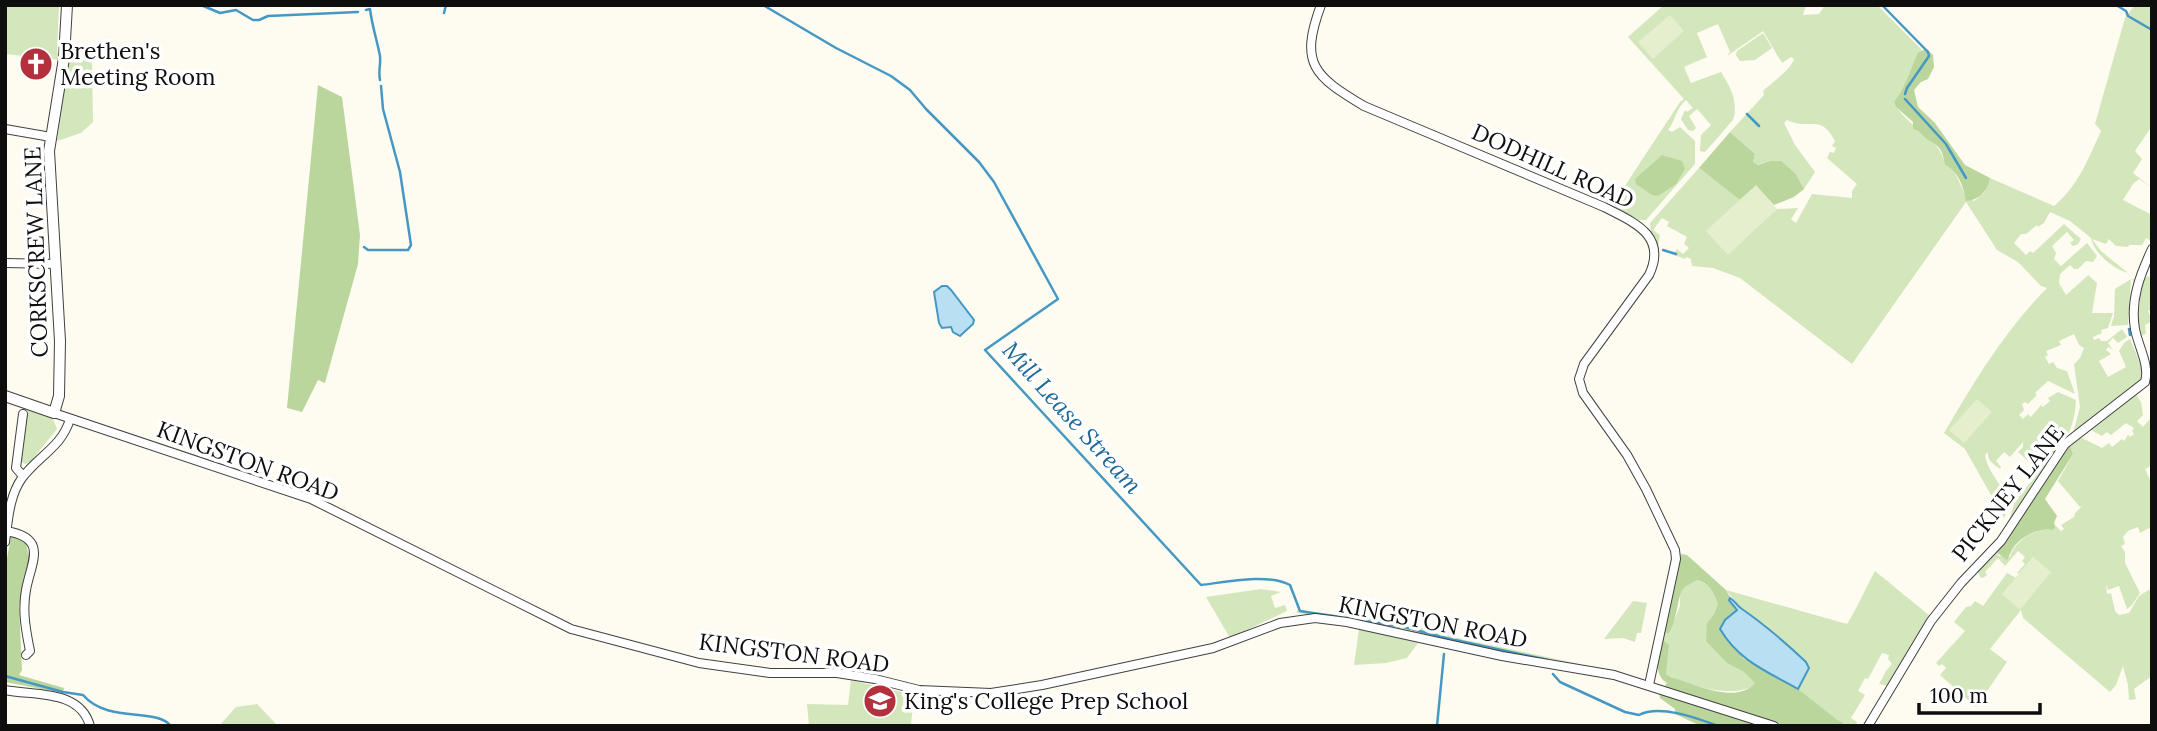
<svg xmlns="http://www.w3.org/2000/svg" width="2157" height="731" font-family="Lora,serif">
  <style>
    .green { fill: #d4e6bc }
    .forest { fill: #bad69d }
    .pitch { fill: #e5eecd }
    .water { fill: #b9e0f2; stroke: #4598c4; stroke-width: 2 }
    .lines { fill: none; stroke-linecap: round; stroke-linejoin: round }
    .stream { stroke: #4598c4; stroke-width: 2.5 }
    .minor-casing { stroke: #414141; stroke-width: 10 }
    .tertiary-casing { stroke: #414141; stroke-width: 12 }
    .minor { stroke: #fff; stroke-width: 8 }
    .tertiary { stroke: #fff; stroke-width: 10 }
    .labels { text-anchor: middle; stroke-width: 7; stroke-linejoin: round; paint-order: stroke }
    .poi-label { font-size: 23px; fill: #0e0e0e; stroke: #fff; text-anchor: start }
    .street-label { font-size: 23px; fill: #0e0e0e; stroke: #fff }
    .water-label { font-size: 24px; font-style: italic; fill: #206a98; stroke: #fff }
  </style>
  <rect width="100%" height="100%" fill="#fefbf1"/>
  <!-- green -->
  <path class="green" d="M 5,5 L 59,5 L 57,52 L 60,60 L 5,54 Z
    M 1664,5 L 1806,5 L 1803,15 L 1819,14 L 1825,5 L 1877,5 L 1922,50 L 1918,52 C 1911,68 1904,90 1894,103 C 1907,128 1940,135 1945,165 L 1953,168 L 1966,197 L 1974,201 L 1984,193 L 1990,178 L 2054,206 C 2079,185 2088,159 2101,131 L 2095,124 L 2125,18 L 2135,5 L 2152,5 L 2152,126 L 2135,151 L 2142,159 L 2133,173 L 2152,188 L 2139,179 L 2133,184 L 2123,200 L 2152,215 L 2152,241 L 2143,259 L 2151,241 L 2146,238 L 2142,245 L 2129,245 L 2128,247 L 2116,246 L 2109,239 L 2106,244 L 2092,239 L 2101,251 L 2128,273 C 2113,269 2094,253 2091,238 L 2070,221 L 2050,212 L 2044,223 L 2038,227 L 2037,225 L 2026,234 L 2021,234 L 2014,243 L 2026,255 L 2030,251 L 2033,253 L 2064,224 L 2081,239 L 2078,244 L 2073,246 L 2070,243 L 2074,240 L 2067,232 L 2052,246 L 2056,253 L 2054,259 L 2061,266 L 2087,243 L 2097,256 L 2093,262 L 2086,261 L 2078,269 L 2074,269 L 2070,265 L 2060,274 L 2059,283 L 2066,295 L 2094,270 L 2088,275 L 2097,283 L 2092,313 L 2113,313 L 2108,328 L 2101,330 L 2102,333 L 2093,337 L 2094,340 L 2099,338 L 2101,341 L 2107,341 L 2122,329 L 2127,337 L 2118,343 L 2113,338 L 2108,343 L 2113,350 L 2108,347 L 2106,350 L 2111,354 L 2099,361 L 2108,377 L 2126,367 L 2119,351 L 2124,343 L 2130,339 L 2141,365 L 2142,380 L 2073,433 L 2080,407 L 2074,364 L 2080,358 L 2084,348 L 2079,345 L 2074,334 L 2059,341 L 2061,345 L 2046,351 L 2048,355 L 2045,357 L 2049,364 L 2053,362 L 2057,368 L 2067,371 L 2075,394 L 2048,381 L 2035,393 L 2037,395 L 2028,404 L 2025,402 L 2022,404 L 2024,410 L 2019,415 L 2023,419 L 2028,414 L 2031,417 L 2041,405 L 2043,407 L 2050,401 L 2048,398 L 2058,392 L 2076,400 C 2075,416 2072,434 2060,444 L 2008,524 L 2017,494 L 2020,495 L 2039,471 L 2018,452 L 2023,447 L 2023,442 L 2010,457 L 2004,452 L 1996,461 L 2001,467 L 2000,469 C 1993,463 1987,461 1988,452 L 1985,455 C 1989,481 2017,492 2004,518 L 1965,449 L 1944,433 C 1974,382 2005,330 2047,288 L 2041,286 L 2018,262 L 1997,250 L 1966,202 L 1852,364 L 1740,278 L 1713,268 L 1692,266 L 1691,259 L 1686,257 L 1685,259 L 1663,251 L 1662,249 L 1675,253 L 1677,249 L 1683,254 L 1689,248 L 1684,244 L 1687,237 L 1667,226 L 1669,222 L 1662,218 L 1653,230 L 1660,235 L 1658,246 L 1651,234 L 1650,223 L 1699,168 L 1740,200 L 1707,231 L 1728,254 L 1777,209 L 1798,208 L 1791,219 L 1796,223 L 1812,194 L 1852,198 L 1852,191 L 1857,184 L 1827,158 L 1830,152 L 1834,153 L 1836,148 L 1832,146 L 1835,141 C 1820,113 1811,131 1787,120 L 1784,123 L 1795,145 L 1815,172 L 1804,189 L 1796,174 L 1769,161 L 1757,165 L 1753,162 L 1755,154 L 1730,132 L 1764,95 L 1763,91 C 1773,81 1790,71 1794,59 L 1791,57 L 1782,63 L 1763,31 L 1727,56 L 1730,52 L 1718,24 L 1697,33 L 1707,57 L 1684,67 L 1691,83 L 1721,72 C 1730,86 1739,103 1733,120 L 1705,152 L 1700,151 L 1701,135 L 1711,125 L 1697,109 L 1689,116 L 1696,128 L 1693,131 L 1688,130 L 1681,119 L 1685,110 L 1687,112 L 1693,108 L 1686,100 C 1676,108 1676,120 1668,130 L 1672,132 L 1680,127 L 1695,141 L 1695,164 L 1646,220 L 1639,220 L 1611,207 L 1680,102 L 1684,99 L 1628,37 Z
    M 1763,33 L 1772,48 L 1755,60 L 1740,61 L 1736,55 L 1737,51 Z
    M 70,53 L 80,63 L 84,60 L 92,62 L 93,122 L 81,133 L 57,141 Z
    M 2149,276 L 2152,281 L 2152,309 L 2148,311 L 2152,321 L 2145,325 L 2146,333 L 2142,336 L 2136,312 L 2143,279 Z
    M 2132,278 L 2135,280 L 2130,325 L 2129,310 L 2128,325 L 2111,326 L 2114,316 L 2115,289 L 2131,279 L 2129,308 L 2134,283 Z
    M 2136,394 L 2141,402 L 2143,415 L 2137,421 L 2143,427 L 2152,417 L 2152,465 L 2145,469 L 2152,484 L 2152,530 L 2149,528 L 2140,533 L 2138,527 L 2128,531 L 2123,537 L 2125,544 L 2121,546 L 2125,552 L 2125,563 L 2140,593 L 2132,605 L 2127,609 L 2119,586 L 2108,590 L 2106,584 L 2107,594 L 2111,593 L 2115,611 L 2119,615 L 2129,613 L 2139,596 L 2152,588 L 2152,676 L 2134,689 L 2136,699 L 2129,700 L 2128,685 L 2123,666 L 2116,685 L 2110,692 L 2023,618 L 2021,610 L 1990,649 L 2007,662 L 1976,707 L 1940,675 L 1946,668 L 1942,664 L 1939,666 L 1936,663 L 1965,631 L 1954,622 L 1966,607 L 1971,606 L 1975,601 L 1983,606 L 2007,573 L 2016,578 L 2002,595 L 2051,573 L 2033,557 L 2019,574 L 2017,573 L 2025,564 L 2022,561 L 2025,557 L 2018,551 L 2005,566 L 1998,558 L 1985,572 L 1987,575 L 1983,578 L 1980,577 L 1978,571 L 1996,552 L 1999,556 L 2010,557 C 2015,540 2036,527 2053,530 L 2053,523 L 2061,531 L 2064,529 L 2061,525 L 2074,517 L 2075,513 L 2083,505 L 2080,507 L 2058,481 L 2073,454 L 2070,445 L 2080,437 L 2102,448 L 2109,443 L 2112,447 L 2122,439 L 2124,441 L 2128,435 L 2130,437 L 2134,434 L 2132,431 L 2134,428 L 2126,423 L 2111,435 L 2107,432 L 2102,436 L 2089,429 Z
    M 28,409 L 52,417 L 57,429 L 31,461 L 25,464 L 19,460 Z
    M 1875,571 L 1930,616 L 1888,686 L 1879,684 L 1886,671 L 1892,664 L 1888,659 L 1889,655 L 1882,653 L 1868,679 L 1865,678 L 1858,691 L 1865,695 L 1851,718 L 1857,722 L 1856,726 C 1838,726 1811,701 1798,689 L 1806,675 L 1806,662 L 1765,625 L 1740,608 L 1726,590 L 1847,624 C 1858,607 1865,589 1875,571 Z
    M 1697,580 L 1710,586 L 1718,604 L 1714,614 L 1707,623 L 1728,664 L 1744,672 L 1756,683 C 1739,701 1685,685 1666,674 L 1667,642 L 1663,639 L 1664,634 L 1669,633 L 1680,606 L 1680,592 L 1685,586 Z
    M 1261,589 L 1281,592 L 1271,596 L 1275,608 L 1285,605 L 1287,611 L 1230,638 L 1206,597 Z
    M 1633,601 L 1647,603 L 1641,633 L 1637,633 L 1635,642 L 1623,638 L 1604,639 Z
    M 1297,610 L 1400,622 L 1454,637 L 1584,665 C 1487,653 1394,623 1297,613 Z
    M 1359,629 L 1418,643 L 1407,658 L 1386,663 L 1354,665 Z
    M 851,680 L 906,693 C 917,703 911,713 911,726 L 809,726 L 807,704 L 848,705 Z
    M 257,704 L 278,726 L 219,726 L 236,707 Z"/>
  <!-- forest -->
  <path class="forest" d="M 1927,49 L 1933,55 L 1934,67 L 1928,79 L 1921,82 L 1914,90 L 1918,107 L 1935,123 L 1965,165 L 1990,178 C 1988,190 1980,200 1966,201 C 1964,188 1958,170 1945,165 C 1942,148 1940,147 1927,139 C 1921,135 1921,131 1913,129 L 1913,122 L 1896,107 L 1894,102 C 1904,90 1911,68 1918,52 Z
    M 318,85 L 342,97 L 360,235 L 358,264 L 325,383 L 318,380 L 302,412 L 287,408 Z
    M 1730,132 L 1755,154 L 1753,162 L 1758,165 L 1770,161 L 1781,161 L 1796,174 L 1804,189 L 1794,197 L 1774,205 L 1756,186 L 1740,200 L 1736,197 L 1699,168 Z
    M 1662,155 L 1682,161 L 1685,169 L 1676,184 L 1658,196 L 1652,195 L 1636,184 L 1635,179 Z
    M 2070,445 L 2073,454 L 2045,499 L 2057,516 L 2054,523 L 2055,527 L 2053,530 C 2039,527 2019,537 2012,550 C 2010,553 2009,557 2007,560 L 1996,552 Z
    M 11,536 L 26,543 L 29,558 L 19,606 L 22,670 L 19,675 L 64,688 L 63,693 L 5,682 L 5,570 Z
    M 1681,554 L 1687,555 L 1726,590 L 1737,610 L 1732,614 L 1743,658 L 1798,689 L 1836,719 L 1849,726 L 1701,726 L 1675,714 L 1675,709 L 1660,698 L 1659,693 L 1667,683 C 1651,673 1660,654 1663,639 L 1669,645 L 1666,674 L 1671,677 C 1695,684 1736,705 1755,683 L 1744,672 L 1728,664 L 1706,641 L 1707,623 L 1714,614 L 1718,604 C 1713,592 1711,584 1697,580 C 1693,583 1686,585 1683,589 C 1678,594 1677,621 1669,633 L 1664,634 Z"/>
  <!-- pitch -->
  <path class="pitch" d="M 1670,15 L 1684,31 L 1653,59 L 1638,42 Z
    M 1756,185 L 1777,209 L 1728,255 L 1706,231 Z
    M 1977,399 L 1992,412 L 1964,443 L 1949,430 Z
    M 2033,557 L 2051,572 L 2020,610 L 2002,594 Z"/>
  <!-- water -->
  <path class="water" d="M 942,286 L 947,286 L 951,290 L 974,320 L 973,324 L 960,336 L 953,332 L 951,327 L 942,328 L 939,323 L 934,292 Z
    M 1730,598 C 1736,602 1737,606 1742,609 C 1765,625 1786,643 1806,662 L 1809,668 L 1798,689 C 1766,671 1739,661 1720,629 L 1725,620 L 1737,610 L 1729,600 Z"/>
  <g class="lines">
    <!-- stream -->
    <path class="stream" d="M 201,5 L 220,13 L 236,10 L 253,20 L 259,20 L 268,16 L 358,12
      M 763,5 L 836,48 L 891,76 L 910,90 L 926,109 L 979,162 L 994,182 L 1058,299 L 985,350 L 1201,585 C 1226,582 1267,573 1290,585 L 1300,611 L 1404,627 L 1446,638 L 1548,660
      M 1882,5 L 1928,52 L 1929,56 L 1907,88 L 1905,94
      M 2116,5 L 2126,11 L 2128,16 L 2152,30
      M 366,10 L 370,9 C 372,26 377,40 380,56 C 381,65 378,71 380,80
      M 444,13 L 446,5
      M 1905,99 L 1946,144 L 1966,178
      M 1747,114 L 1759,126
      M 364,247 L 368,250 L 408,250 L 411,245 L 400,172 L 383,109 L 381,86
      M 1663,250 L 1676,254
      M 2129,329 L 2130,335
      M 1553,674 L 1560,682 L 1625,712 L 1639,715 C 1659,704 1697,718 1718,726
      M 5,676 L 63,692 L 83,695 C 108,724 156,707 171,726
      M 1437,726 L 1444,654"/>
    <defs>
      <path id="minor" d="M 1321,5 C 1299,64 1314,76 1364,106 L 1604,207 C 1633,222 1668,235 1649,275 L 1584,364 L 1579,379 L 1583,393 L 1627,455 L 1646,489 L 1675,550 L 1676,559 L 1649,685
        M 5,129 L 51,137
        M 5,263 L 56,264
        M 54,413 L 311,499 L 571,629 L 699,663 L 770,673 L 837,673 L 875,679 L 919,690 L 991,693 L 1042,685 L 1213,648 L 1280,623 L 1315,618 L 1347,622 L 1502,656 L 1614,675 L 1774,726
        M 23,414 L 16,468 L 23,476
        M 6,531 C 49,538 31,562 26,590 C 22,611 26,631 30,651 L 26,655
        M 5,542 C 8,521 9,496 22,478 C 38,456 62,447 70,419
        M 5,690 C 34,696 80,689 90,726
        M 1868,726 L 1931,621 L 1961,583 L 2001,541 L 2065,444 L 2145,382 C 2150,365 2138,346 2135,329 C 2130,300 2140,275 2152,249"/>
      <path id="tertiary" d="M 5,396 L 54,413 L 59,396 L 60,341 L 49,151 L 64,58 L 67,5"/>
    </defs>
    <!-- minor casing -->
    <use href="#minor" class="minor-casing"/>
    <!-- tertiary casing -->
    <use href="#tertiary" class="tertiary-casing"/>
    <!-- minor -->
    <use href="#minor" class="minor"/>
    <!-- tertiary -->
    <use href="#tertiary" class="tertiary"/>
  </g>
  <!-- icons -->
  <defs>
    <symbol id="church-disc" viewBox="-11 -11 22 22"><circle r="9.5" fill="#b5303d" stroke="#fff"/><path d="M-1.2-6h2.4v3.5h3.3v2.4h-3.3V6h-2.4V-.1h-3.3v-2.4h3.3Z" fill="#fff"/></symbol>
    <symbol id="school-disc" viewBox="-11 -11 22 22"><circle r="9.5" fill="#b5303d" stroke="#fff"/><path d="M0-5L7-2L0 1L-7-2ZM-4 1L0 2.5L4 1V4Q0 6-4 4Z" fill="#fff"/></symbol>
  </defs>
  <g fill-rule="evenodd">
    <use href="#church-disc" x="17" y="45" width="38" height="38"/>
    <use href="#school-disc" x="861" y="682" width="38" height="38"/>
  </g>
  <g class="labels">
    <!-- poi labels -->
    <g class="poi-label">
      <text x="60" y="59">Brethen's<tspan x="60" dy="26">Meeting Room</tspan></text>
      <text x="904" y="709">King's College Prep School</text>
    </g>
    <!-- street labels -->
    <g class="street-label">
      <text transform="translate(1553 166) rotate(24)" y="8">DODHILL ROAD</text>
      <text transform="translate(36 252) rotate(-92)" y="8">CORKSCREW LANE</text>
      <text transform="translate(248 461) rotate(20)" y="8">KINGSTON ROAD</text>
      <text transform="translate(2008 493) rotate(-52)" y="8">PICKNEY LANE</text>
      <text transform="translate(1433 622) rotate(11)" y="8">KINGSTON ROAD</text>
      <text transform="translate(794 653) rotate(7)" y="8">KINGSTON ROAD</text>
    </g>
    <!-- water labels -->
    <g class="water-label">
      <text transform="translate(1072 418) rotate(48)" y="8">Mill Lease Stream</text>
    </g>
  </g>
  <!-- border -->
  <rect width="2157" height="731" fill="none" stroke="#0e0e0e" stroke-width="14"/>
  <!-- scale -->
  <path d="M1919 703v10h121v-10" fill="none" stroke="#0e0e0e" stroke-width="3.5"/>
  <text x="1930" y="703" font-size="21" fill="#0e0e0e" stroke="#ffffff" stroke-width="5" paint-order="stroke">100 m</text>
</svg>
